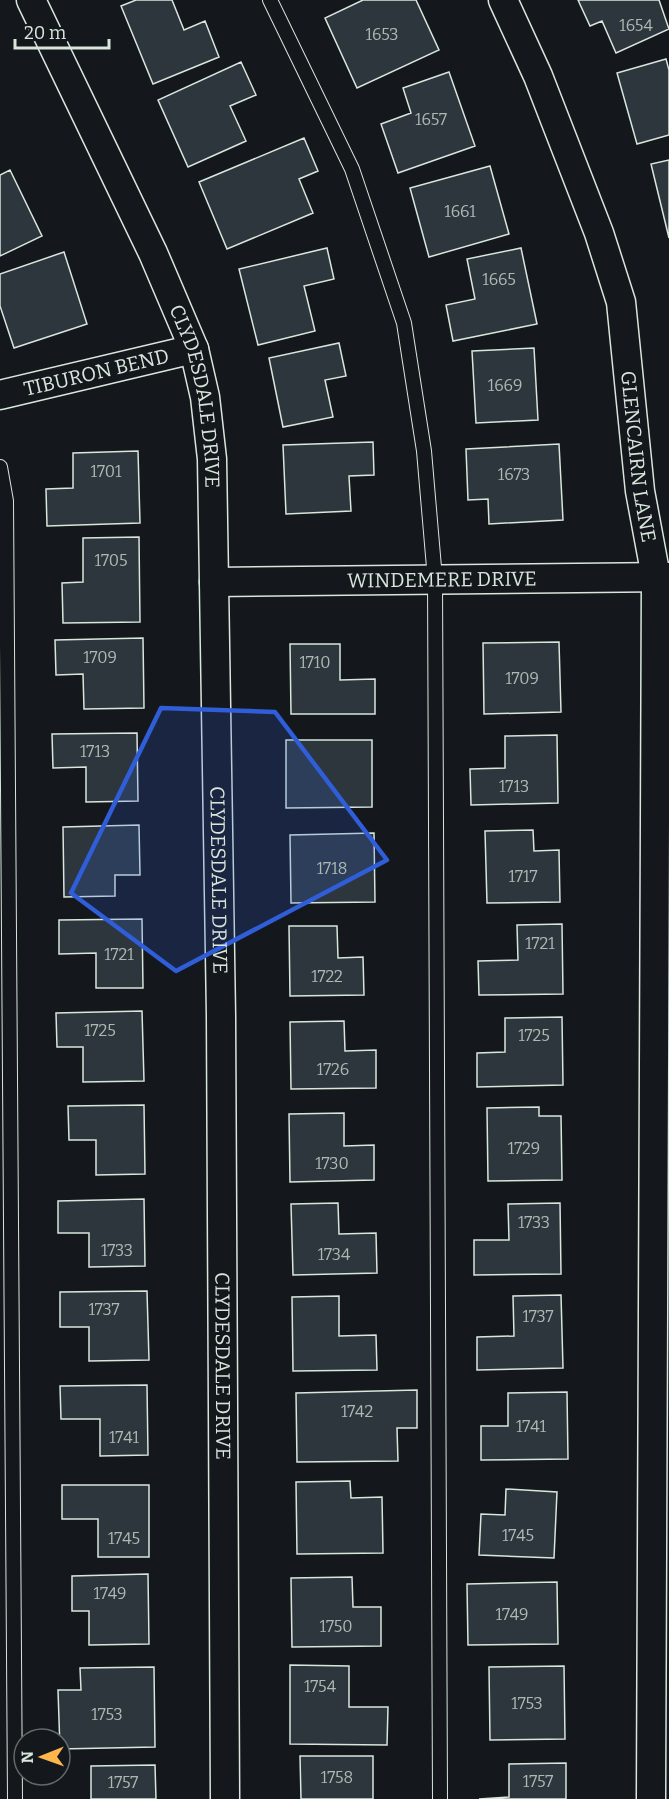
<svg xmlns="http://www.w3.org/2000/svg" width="669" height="1799" font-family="Bitter,serif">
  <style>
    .building { fill: #2c363c; stroke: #d8e6dc; stroke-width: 1.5 }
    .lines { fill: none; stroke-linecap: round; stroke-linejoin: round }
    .service-casing { stroke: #d8e6dc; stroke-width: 16 }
    .minor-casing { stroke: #d8e6dc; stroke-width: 31 }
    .service { stroke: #14181c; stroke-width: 14 }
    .minor { stroke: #14181c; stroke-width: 28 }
    .marked { fill: #305dd8; fill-opacity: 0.2; stroke: #305dd8; stroke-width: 4.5; stroke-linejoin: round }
    .labels { text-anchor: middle; stroke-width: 4.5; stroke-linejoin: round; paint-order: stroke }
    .number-label { font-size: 16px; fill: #adbab4 }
    .street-label { font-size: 20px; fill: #d8e6dc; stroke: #14181c }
  </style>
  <rect width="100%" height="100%" fill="#14181c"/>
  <!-- building -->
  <path class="building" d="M 136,0 L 172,0 L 184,30 L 205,21 L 219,57 L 153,84 L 121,6 Z
    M 363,0 L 416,0 L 439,50 L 357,88 L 325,18 Z
    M 578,0 L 659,0 L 669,29 L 616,53 L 602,21 L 590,26 Z
    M 666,59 L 669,70 L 669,135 L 637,144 L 617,73 Z
    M 241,62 L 256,95 L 230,106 L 246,141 L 188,167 L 158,100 Z
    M 449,72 L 475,146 L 398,173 L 381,124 L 411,113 L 403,88 Z
    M 304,138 L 318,171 L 299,179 L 313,213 L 227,249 L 199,182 Z
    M 669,160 L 669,238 L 651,164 Z
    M 490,166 L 509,234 L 429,257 L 410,188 Z
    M 10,170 L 42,236 L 0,256 L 0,175 Z
    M 327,248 L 334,279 L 304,286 L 315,331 L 258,345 L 239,269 Z
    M 521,248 L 537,324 L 453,341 L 446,305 L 475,299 L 467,259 Z
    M 64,252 L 87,324 L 14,348 L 0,306 L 0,274 Z
    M 339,343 L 346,376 L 325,380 L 333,417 L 283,427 L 269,358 Z
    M 534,348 L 538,420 L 476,423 L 472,351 Z
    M 373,442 L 374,475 L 349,476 L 351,511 L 286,514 L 283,445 Z
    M 559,444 L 563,520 L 489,524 L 488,499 L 468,500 L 466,449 Z
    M 138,451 L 140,523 L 47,526 L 46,489 L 73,488 L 73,453 Z
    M 139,537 L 140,622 L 63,623 L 62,583 L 83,582 L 83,538 Z
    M 143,638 L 144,708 L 84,709 L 83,674 L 56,675 L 55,640 Z
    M 559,642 L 561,712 L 484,714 L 483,643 Z
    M 290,644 L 340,644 L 340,680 L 375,679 L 375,714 L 291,714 Z
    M 137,733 L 138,801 L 86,802 L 86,767 L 53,768 L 52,734 Z
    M 557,735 L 558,803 L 471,805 L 470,769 L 505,768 L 505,736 Z
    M 286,740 L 372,740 L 372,807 L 286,808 Z
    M 139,825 L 140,875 L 115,875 L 115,896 L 64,897 L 63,827 Z
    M 533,830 L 534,851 L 559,850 L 560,902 L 487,903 L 485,831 Z
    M 374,833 L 375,902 L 291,903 L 290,835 Z
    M 142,919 L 143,988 L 96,988 L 96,953 L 59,954 L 59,920 Z
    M 562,924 L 563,994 L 479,995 L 478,961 L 518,960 L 517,925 Z
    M 289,926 L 337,926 L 338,958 L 363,957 L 364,995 L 290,996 Z
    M 142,1011 L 144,1081 L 83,1082 L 83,1047 L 57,1047 L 56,1013 Z
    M 562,1017 L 563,1085 L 477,1087 L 477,1053 L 505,1052 L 505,1018 Z
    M 344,1021 L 345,1051 L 376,1050 L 376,1088 L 291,1089 L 290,1022 Z
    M 144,1105 L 145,1174 L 96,1175 L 96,1140 L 69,1140 L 68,1106 Z
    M 539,1107 L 539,1116 L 561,1116 L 562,1180 L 488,1181 L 487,1108 Z
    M 344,1113 L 344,1146 L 374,1145 L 374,1180 L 290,1182 L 289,1114 Z
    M 144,1199 L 145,1266 L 89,1267 L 89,1233 L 58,1233 L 58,1201 Z
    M 338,1203 L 339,1234 L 376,1233 L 377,1273 L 293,1275 L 291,1204 Z
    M 560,1203 L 561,1274 L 474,1275 L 474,1240 L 509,1240 L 508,1204 Z
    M 147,1291 L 149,1360 L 89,1361 L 89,1327 L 60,1327 L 60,1292 Z
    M 561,1295 L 563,1368 L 477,1370 L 477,1337 L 514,1336 L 513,1296 Z
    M 339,1296 L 339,1336 L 376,1335 L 377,1370 L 293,1371 L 292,1297 Z
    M 147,1385 L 148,1455 L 100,1456 L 100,1419 L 61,1419 L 60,1386 Z
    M 417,1390 L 417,1428 L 397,1428 L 398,1461 L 297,1462 L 296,1393 Z
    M 567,1392 L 568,1459 L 481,1460 L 481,1426 L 508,1426 L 508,1393 Z
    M 350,1481 L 351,1498 L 382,1497 L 383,1553 L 297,1554 L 296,1482 Z
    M 62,1485 L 149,1485 L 149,1557 L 98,1557 L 98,1519 L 62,1519 Z
    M 506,1489 L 557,1492 L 554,1558 L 479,1555 L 481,1514 L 505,1515 Z
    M 148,1574 L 149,1644 L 89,1645 L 89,1611 L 72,1611 L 72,1576 Z
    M 352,1577 L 353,1607 L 381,1607 L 381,1646 L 292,1647 L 291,1578 Z
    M 557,1582 L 558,1644 L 468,1645 L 467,1584 Z
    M 290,1665 L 349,1666 L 349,1707 L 388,1707 L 387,1745 L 290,1744 Z
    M 564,1666 L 565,1739 L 490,1740 L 489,1667 Z
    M 154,1667 L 155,1747 L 60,1749 L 58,1690 L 81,1690 L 80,1668 Z
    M 300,1756 L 373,1756 L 373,1799 L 301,1799 Z
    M 566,1763 L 566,1799 L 479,1799 L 509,1797 L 509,1764 Z
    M 155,1765 L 156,1799 L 91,1799 L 91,1766 Z"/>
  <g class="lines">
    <defs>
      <path id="service" d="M 270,0 L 352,169 L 404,323 L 424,451 L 435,579 L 440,1799
        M 0,467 L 6,501 L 15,1799"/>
      <g id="minor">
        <path id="s1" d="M 31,0 L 153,253 L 194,349 L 205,397 L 212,459 L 221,1016 L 225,1799"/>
        <path id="s2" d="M 503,0 L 538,76 L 599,233 L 621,302 L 640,491 L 656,577 L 651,1799"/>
        <path id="s3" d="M 0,395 L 194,349"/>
        <path id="s4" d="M 214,582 L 669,577"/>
      </g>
    </defs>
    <!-- service casing -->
    <use href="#service" class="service-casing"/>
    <!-- minor casing -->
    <use href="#minor" class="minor-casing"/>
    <!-- service -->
    <use href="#service" class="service"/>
    <!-- minor -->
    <use href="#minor" class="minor"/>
  </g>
  <!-- marked area -->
  <path class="marked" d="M 161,708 L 275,712 L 387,860 L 176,971 L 71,893 Z"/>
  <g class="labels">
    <!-- number labels -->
    <g class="number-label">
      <text x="636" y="31">1654</text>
      <text x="382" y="40">1653</text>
      <text x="431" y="125">1657</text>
      <text x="460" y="217">1661</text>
      <text x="499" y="285">1665</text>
      <text x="505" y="391">1669</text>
      <text x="106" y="477">1701</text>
      <text x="514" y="480">1673</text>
      <text x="111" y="566">1705</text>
      <text x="100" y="663">1709</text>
      <text x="315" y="668">1710</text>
      <text x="522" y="684">1709</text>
      <text x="95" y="757">1713</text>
      <text x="514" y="792">1713</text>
      <text x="332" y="874">1718</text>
      <text x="523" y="882">1717</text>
      <text x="540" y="949">1721</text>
      <text x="119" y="960">1721</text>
      <text x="327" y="982">1722</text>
      <text x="100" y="1036">1725</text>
      <text x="534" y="1041">1725</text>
      <text x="333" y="1075">1726</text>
      <text x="524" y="1154">1729</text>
      <text x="332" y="1169">1730</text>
      <text x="534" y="1228">1733</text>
      <text x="117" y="1256">1733</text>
      <text x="334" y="1260">1734</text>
      <text x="104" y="1315">1737</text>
      <text x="538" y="1322">1737</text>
      <text x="357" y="1417">1742</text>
      <text x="531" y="1432">1741</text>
      <text x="124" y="1443">1741</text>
      <text x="518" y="1541">1745</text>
      <text x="124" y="1544">1745</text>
      <text x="110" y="1599">1749</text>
      <text x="512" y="1620">1749</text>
      <text x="336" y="1632">1750</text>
      <text x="320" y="1692">1754</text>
      <text x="527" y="1709">1753</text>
      <text x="107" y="1720">1753</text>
      <text x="337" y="1783">1758</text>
      <text x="538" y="1787">1757</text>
      <text x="123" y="1788">1757</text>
    </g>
    <!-- street labels -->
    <g class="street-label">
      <text dy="7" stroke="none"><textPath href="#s3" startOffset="99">TIBURON BEND</textPath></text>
      <text dy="7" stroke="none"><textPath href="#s1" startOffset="432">CLYDESDALE DRIVE</textPath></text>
      <text dy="7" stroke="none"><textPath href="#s2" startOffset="480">GLENCAIRN LANE</textPath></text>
      <text dy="7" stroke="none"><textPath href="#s4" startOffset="228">WINDEMERE DRIVE</textPath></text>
      <text dy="7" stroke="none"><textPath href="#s1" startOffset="918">CLYDESDALE DRIVE</textPath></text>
      <text dy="7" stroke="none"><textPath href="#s1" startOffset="1404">CLYDESDALE DRIVE</textPath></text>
    </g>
  </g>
  <!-- north arrow -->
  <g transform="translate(42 1757) rotate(269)"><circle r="28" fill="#14181c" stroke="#626a69" stroke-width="1.5"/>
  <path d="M0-4.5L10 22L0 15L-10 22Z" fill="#ffb74d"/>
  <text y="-9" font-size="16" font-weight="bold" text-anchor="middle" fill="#d8e6dc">N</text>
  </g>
  <!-- scale -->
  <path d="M15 39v9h94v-9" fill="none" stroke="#d8e6dc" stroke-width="3"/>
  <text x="24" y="39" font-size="18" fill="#d8e6dc" stroke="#14181c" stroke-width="4.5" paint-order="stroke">20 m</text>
</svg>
